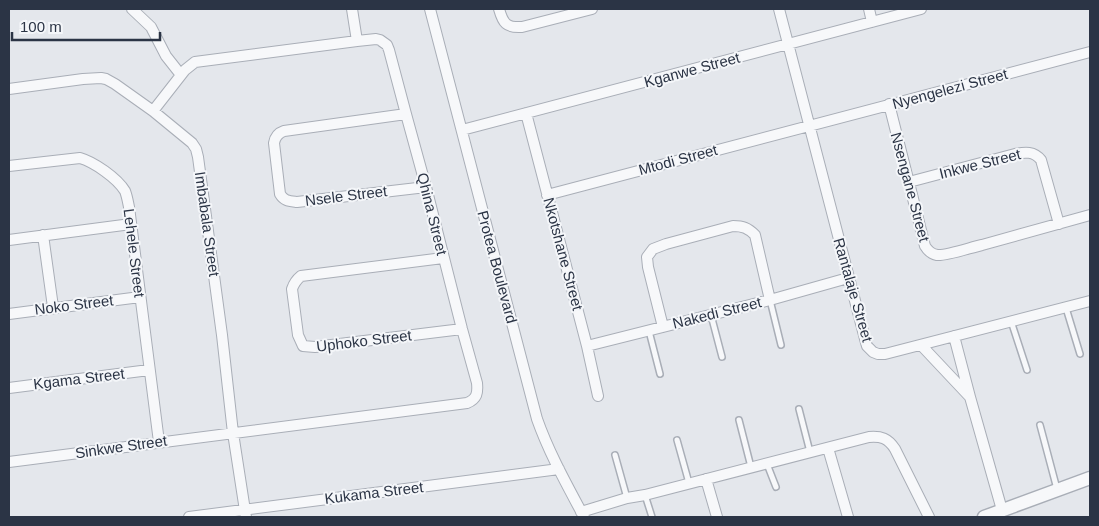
<svg xmlns="http://www.w3.org/2000/svg" width="1099" height="526" font-family="Arial,sans-serif">
  <style>
    .lines { fill: none; stroke-linecap: round; stroke-linejoin: round }
    .service-casing { stroke: #a9aeb7; stroke-width: 8 }
    .minor-casing { stroke: #a9aeb7; stroke-width: 12 }
    .tertiary-casing { stroke: #a9aeb7; stroke-width: 15 }
    .service { stroke: #f7f8fa; stroke-width: 5 }
    .minor { stroke: #f7f8fa; stroke-width: 10 }
    .tertiary { stroke: #f7f8fa; stroke-width: 12 }
    .labels { text-anchor: middle; stroke-width: 4; stroke-linejoin: round; paint-order: stroke }
    .street-label { font-size: 15px; fill: #2b3445; stroke: #f4f6f9 }
  </style>
  <rect width="100%" height="100%" fill="#e4e7ec"/>
  <g class="lines">
    <defs>
      <path id="service" d="M 770,300 L 781,345
        M 1066,308 L 1080,354
        M 711,315 L 722,357
        M 1011,321 L 1027,370
        M 649,331 L 660,374
        M 799,409 L 810,452
        M 739,420 L 751,467
        M 1040,425 L 1057,489
        M 677,440 L 689,483
        M 615,455 L 627,498
        M 767,464 L 776,487
        M 645,495 L 652,517"/>
      <path id="minor" d="M 132,9 L 151,27 L 166,56 L 181,75
        M 352,9 L 357,41
        M 430,9 L 537,419 C 549,453 567,485 584,517
        M 499,9 C 503,23 506,28 522,27 L 592,9
        M 779,9 L 865,339 L 867,346 L 873,352 L 878,354 L 885,354 L 1090,301
        M 869,9 L 872,22
        M 9,89 L 83,79 L 101,78 L 106,79 L 115,84 L 153,111 L 192,143 L 196,149 L 198,157 L 222,335 L 233,433 L 246,517
        M 889,104 L 925,246 C 928,251 932,254 937,255 C 947,256 972,247 982,245 C 1018,235 1054,225 1090,215
        M 526,113 L 587,346 L 598,396
        M 406,114 L 284,131 C 278,133 275,137 274,143 L 280,194 C 284,201 289,201 297,202 L 426,187
        M 462,130 L 921,9
        M 9,166 L 80,158 C 94,162 117,178 125,191 C 127,196 128,202 129,207 L 159,442
        M 909,182 L 1015,154 C 1025,152 1034,151 1041,160 L 1059,224
        M 547,195 L 1090,52
        M 43,235 L 53,307
        M 9,240 L 131,224
        M 443,258 L 301,276 C 296,280 294,283 292,289 L 298,335 L 303,346 L 315,347 L 462,329
        M 9,314 L 140,297
        M 663,327 L 648,267 L 647,257 L 653,249 L 666,244 L 733,226 C 743,226 748,228 755,235 L 770,300
        M 954,336 L 970,397 L 1002,510
        M 921,345 L 969,396
        M 587,346 L 770,300 L 848,278
        M 9,388 L 149,370
        M 828,448 L 848,517
        M 9,462 L 467,403 C 477,399 478,393 477,383 L 462,329 L 426,187 L 406,114 L 389,50 L 387,45 L 380,40 L 376,39 L 357,41 L 195,62 L 185,70 L 153,111
        M 706,479 L 717,517
        M 581,512 L 627,498 L 645,495 L 869,437 C 881,436 888,438 895,449 L 929,517
        M 189,517 L 559,469"/>
      <path id="tertiary" d="M 984,517 L 1090,478"/>
    </defs>
    <!-- service casing -->
    <use href="#service" class="service-casing"/>
    <!-- minor casing -->
    <use href="#minor" class="minor-casing"/>
    <!-- tertiary casing -->
    <use href="#tertiary" class="tertiary-casing"/>
    <!-- service -->
    <use href="#service" class="service"/>
    <!-- minor -->
    <use href="#minor" class="minor"/>
    <!-- tertiary -->
    <use href="#tertiary" class="tertiary"/>
  </g>
  <g class="labels">
    <!-- street labels -->
    <g class="street-label">
      <text transform="translate(692 70) rotate(-15)" y="5">Kganwe Street</text>
      <text transform="translate(950 89) rotate(-15)" y="5">Nyengelezi Street</text>
      <text transform="translate(678 160) rotate(-15)" y="5">Mtodi Street</text>
      <text transform="translate(980 164) rotate(-14)" y="5">Inkwe Street</text>
      <text transform="translate(910 187) rotate(75)" y="5">Nsengane Street</text>
      <text transform="translate(346 196) rotate(-7)" y="5">Nsele Street</text>
      <text transform="translate(432 214) rotate(76)" y="5">Qhina Street</text>
      <text transform="translate(207 224) rotate(82)" y="5">Imbabala Street</text>
      <text transform="translate(134 253) rotate(83)" y="5">Lehele Street</text>
      <text transform="translate(563 254) rotate(75)" y="5">Nkotshane Street</text>
      <text transform="translate(497 267) rotate(75)" y="5">Protea Boulevard</text>
      <text transform="translate(853 290) rotate(74)" y="5">Rantalaje Street</text>
      <text transform="translate(74 305) rotate(-7)" y="5">Noko Street</text>
      <text transform="translate(717 313) rotate(-14)" y="5">Nakedi Street</text>
      <text transform="translate(364 341) rotate(-7)" y="5">Uphoko Street</text>
      <text transform="translate(79 379) rotate(-7)" y="5">Kgama Street</text>
      <text transform="translate(121 447) rotate(-8)" y="5">Sinkwe Street</text>
      <text transform="translate(374 493) rotate(-7)" y="5">Kukama Street</text>
    </g>
  </g>
  <!-- border -->
  <rect width="1099" height="526" fill="none" stroke="#2b3445" stroke-width="20"/>
  <!-- scale -->
  <path d="M12 32v8h148v-8" fill="none" stroke="#2b3445" stroke-width="2.5"/>
  <text x="20" y="32" font-size="15" fill="#2b3445" stroke="#f4f6f9" stroke-width="4" paint-order="stroke">100 m</text>
</svg>
